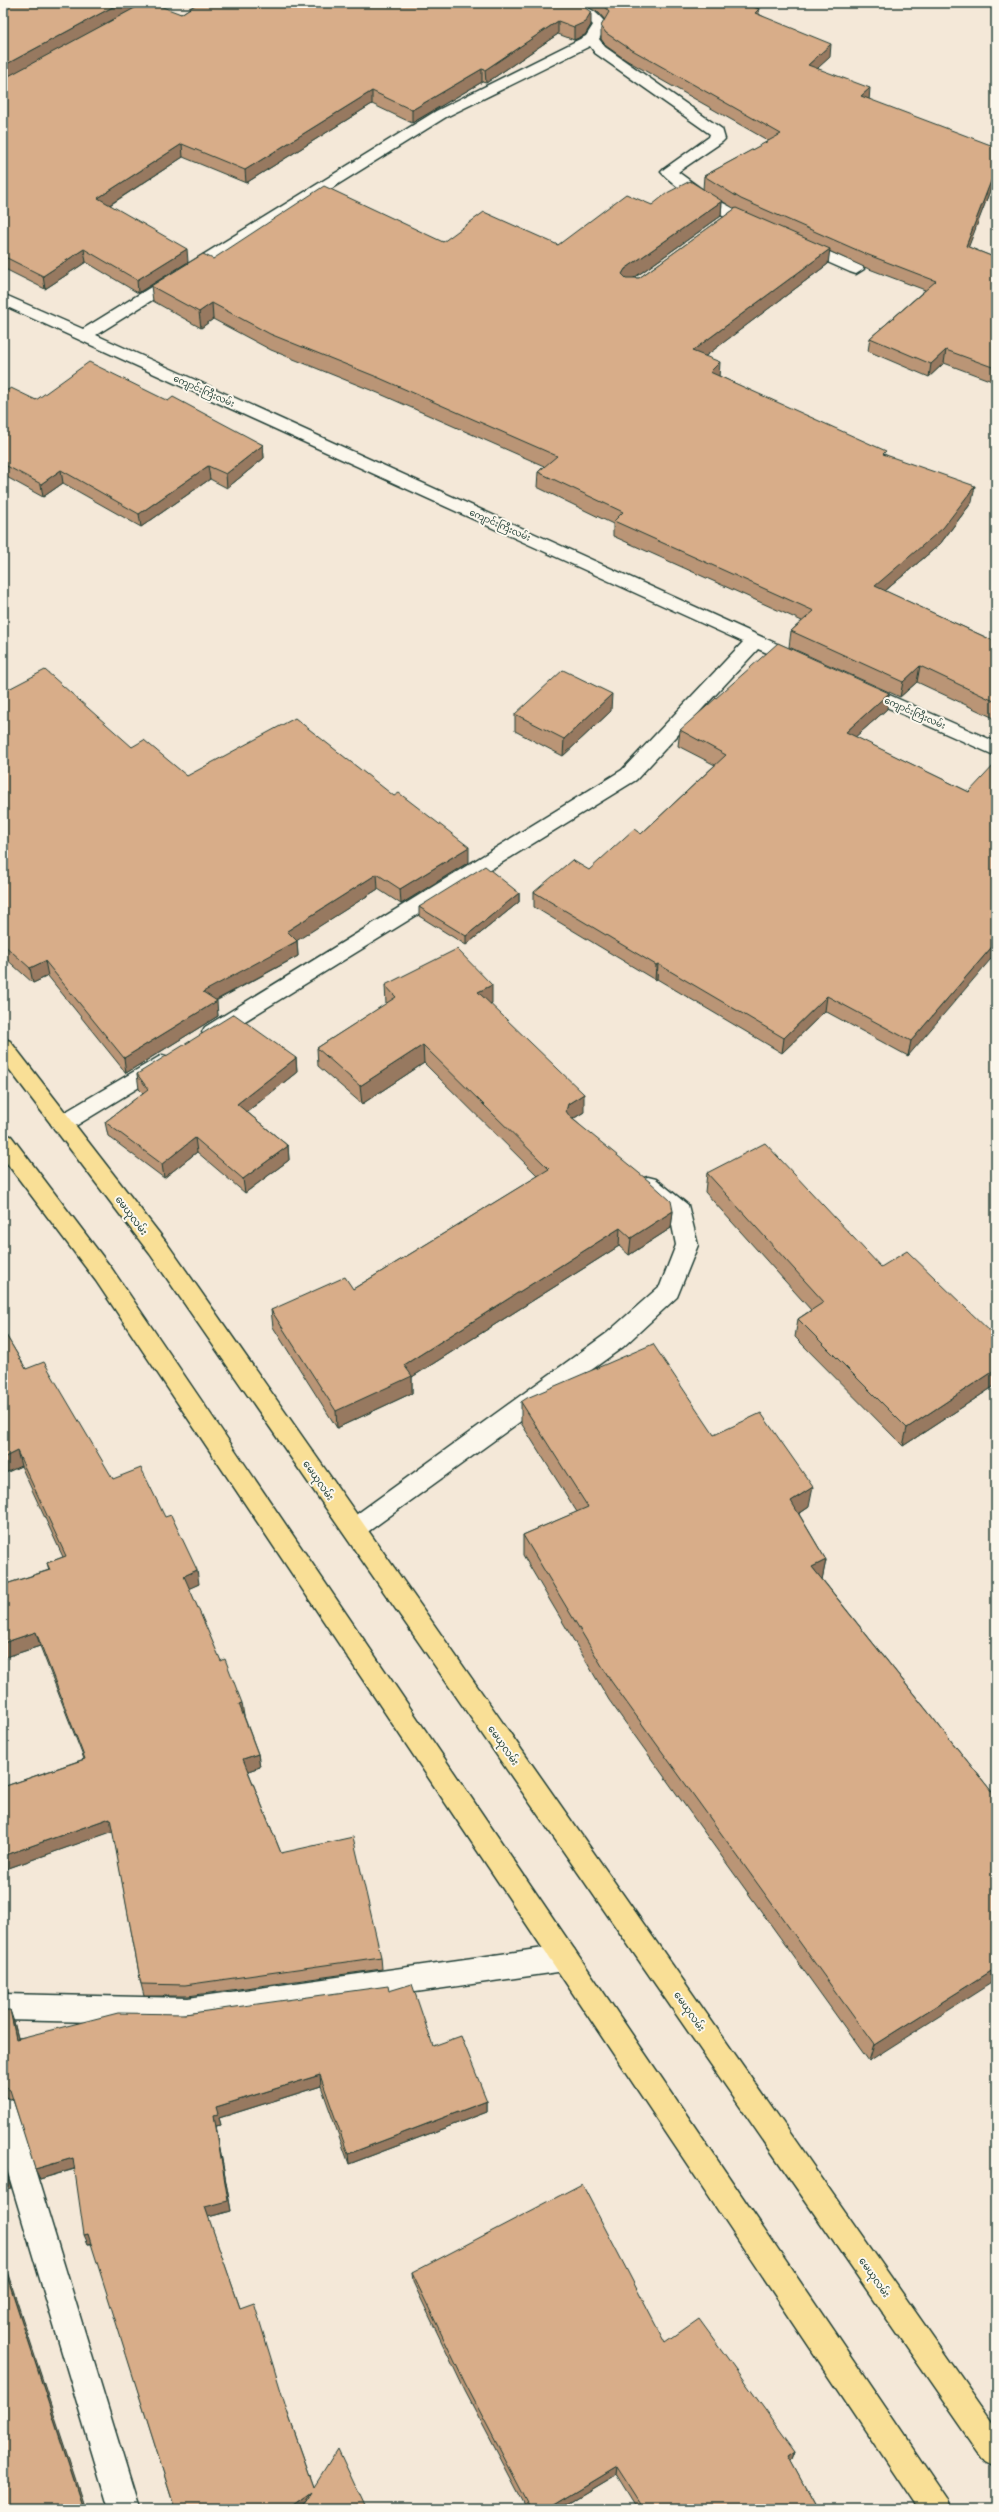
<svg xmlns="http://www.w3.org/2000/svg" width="999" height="2512" font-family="Kalam,'Noto Sans Myanmar',sans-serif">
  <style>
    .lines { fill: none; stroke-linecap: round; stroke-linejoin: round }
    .street-casing { stroke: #1f3d34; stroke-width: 3 }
    .primary-casing { stroke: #1f3d34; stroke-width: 3 }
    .street { fill: #fbf7ec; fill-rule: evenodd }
    .primary { fill: #f9df96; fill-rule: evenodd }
    .wall { fill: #ba9576; stroke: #1f3d34; fill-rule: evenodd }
    .shaded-wall { fill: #977960; stroke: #1f3d34 }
    .building { fill: #d8ad89; stroke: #1f3d34 }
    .labels { text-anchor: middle; stroke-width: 4; stroke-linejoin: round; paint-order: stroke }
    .far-street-label { font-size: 9px; fill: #1f3d34; stroke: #fbf7ec }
    .street-label { font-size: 10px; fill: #1f3d34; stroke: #fbf7ec }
  </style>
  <rect width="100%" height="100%" fill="#f4e8d8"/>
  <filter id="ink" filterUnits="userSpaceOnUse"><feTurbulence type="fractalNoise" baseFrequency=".025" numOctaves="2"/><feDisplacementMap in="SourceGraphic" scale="8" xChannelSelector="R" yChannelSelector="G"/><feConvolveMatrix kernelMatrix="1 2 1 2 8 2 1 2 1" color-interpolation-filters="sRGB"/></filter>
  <g filter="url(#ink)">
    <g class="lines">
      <defs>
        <path id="street" d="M 562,3 C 582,3 595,8 607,25 L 599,39 L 605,47 L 722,129 L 725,139 L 722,142 L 678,172 L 715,199 L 761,222 L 764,225 L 761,228 C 741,233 679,190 664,175 L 661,172 L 664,169 L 709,137 L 710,134 L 595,53 L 590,46 L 446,117 L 96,335 L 806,657 L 809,661 L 806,665 L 800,667 L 758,649 L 636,780 L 219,1037 L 212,1040 L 205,1037 L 202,1032 L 205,1027 L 622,770 L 743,642 L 3,305 L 3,294 L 83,329 L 436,111 L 586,36 L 593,25 L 585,17 Z
          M 802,240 L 862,266 L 864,269 L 856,274 L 850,272 L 796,248 L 794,245 Z
          M 862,683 L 996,742 L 996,756 L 855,693 L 853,689 L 855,685 Z
          M 162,1055 L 169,1057 L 172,1063 L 169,1069 L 69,1130 L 62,1132 L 55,1130 L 51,1124 L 55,1118 Z
          M 648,1177 L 656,1179 L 688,1205 L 698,1245 L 677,1297 L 623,1347 L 362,1536 L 354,1539 L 346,1536 L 342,1529 L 346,1522 L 607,1333 L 660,1286 L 676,1245 L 670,1215 L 640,1191 L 637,1185 L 640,1179 Z
          M 565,1945 L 574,1949 L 578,1958 L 574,1967 L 565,1971 L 188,2024 L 3,2020 L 3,1994 L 188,1998 Z
          M 3,2097 L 13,2101 L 17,2111 L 139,2509 L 109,2509 L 3,2156 Z"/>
        <path id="primary" d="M 3,1038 L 10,1041 L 166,1242 L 996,2427 L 996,2467 L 986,2462 L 150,1254 L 3,1061 Z
          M 3,1134 L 11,1136 L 112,1269 L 947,2498 L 951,2509 L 918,2509 L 96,1281 L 3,1158 Z"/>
      </defs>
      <!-- street casing -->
      <use href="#street" class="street-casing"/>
      <!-- primary casing -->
      <use href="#primary" class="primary-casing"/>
      <!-- street -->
      <use href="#street" class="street"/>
      <!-- primary -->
      <use href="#primary" class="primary"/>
    </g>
    <!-- wall -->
    <path class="wall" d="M 3,3 L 135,8 L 181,14 L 198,3 L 765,3 L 758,9 L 759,14 L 830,57 L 817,68 L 869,99 L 996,175 L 968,247 L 996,258 L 996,378 L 995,378 L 992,381 L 944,363 L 929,377 L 868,351 L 870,338 L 925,290 L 864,267 L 829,251 L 828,264 L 705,356 L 719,376 L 886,455 L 972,502 L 940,544 L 885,591 L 996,642 L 996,719 L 917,682 L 900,697 L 789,647 L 791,631 L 802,621 L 613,536 L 613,524 L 537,487 L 538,472 L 544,466 L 378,393 L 271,350 L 213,319 L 201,328 L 153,301 L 151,286 L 213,259 L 443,242 L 558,245 L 652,205 L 703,189 L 704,176 L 769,141 L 626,60 L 606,46 L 601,39 L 601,26 L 605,20 L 599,13 L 582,4 L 579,4 L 591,25 L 585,35 L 574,40 L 558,34 L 486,83 L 482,82 L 412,123 L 372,104 L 246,183 L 183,157 L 110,205 L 188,262 L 138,293 L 86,262 L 45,289 L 3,268 ZM 722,201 L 735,209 L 639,278 L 634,278 L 721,216 Z
      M 3,391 L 36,400 L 168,401 L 263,445 L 264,458 L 227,488 L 210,479 L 141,527 L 63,483 L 43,497 L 3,475 Z
      M 3,692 L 132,747 L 187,776 L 469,862 L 401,904 L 378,889 L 297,940 L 298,956 L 216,1001 L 218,1016 L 126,1073 L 48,976 L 33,983 L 3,956 Z
      M 887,709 L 855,737 L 969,792 L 908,1056 L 825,1011 L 782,1053 L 657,979 L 655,980 L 534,907 L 534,892 L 589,870 L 641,834 L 715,765 L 678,746 L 680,730 Z
      M 611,711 L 563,756 L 515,731 L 515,714 Z
      M 519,893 L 519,902 L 466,945 L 419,916 L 419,907 Z
      M 385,985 L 492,1003 L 490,1004 L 584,1112 L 573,1119 L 673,1211 L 671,1228 L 629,1255 L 619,1246 L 412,1377 L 412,1393 L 337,1428 L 273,1327 L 271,1310 L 353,1289 L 538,1176 L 424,1063 L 362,1104 L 318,1066 L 317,1048 L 386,1004 Z
      M 296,1058 L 297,1072 L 247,1112 L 288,1146 L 289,1160 L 245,1193 L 197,1152 L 164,1178 L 108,1136 L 105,1122 L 143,1093 L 139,1089 L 137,1074 Z
      M 707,1173 L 881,1267 L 996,1337 L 996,1385 L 903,1446 L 795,1337 L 798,1319 L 811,1310 L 705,1192 Z
      M 996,1263 L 996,1274 L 994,1273 Z
      M 3,1330 L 26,1369 L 113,1479 L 199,1584 L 189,1588 L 244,1716 L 258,1754 L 260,1767 L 248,1771 L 281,1853 L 381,1957 L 382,1969 L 188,1996 L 144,1996 L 141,1984 L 113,1831 L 3,1870 L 3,1787 L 84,1759 L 40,1646 L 3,1658 L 3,1585 L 49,1570 L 47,1563 L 63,1557 L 21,1466 L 3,1474 Z
      M 521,1402 L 714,1435 L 809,1507 L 799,1514 L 826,1560 L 822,1579 L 996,1797 L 869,2061 L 609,1700 L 523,1555 L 523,1535 L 577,1512 L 521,1423 Z
      M 389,1991 L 433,2046 L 487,2101 L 487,2112 L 349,2164 L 321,2086 L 219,2118 L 221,2125 L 216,2126 L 231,2211 L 208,2217 L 240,2308 L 288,2414 L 314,2487 L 366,2509 L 175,2509 L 92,2244 L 88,2244 L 75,2169 L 40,2179 L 13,2100 L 4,2096 L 3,2096 L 3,2010 L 14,2022 L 18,2038 L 185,2014 Z
      M 412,2273 L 665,2343 L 795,2451 L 792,2459 L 790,2460 L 817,2509 L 637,2509 L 616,2475 L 559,2509 L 527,2509 L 465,2391 L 413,2282 Z"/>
    <!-- shaded-wall -->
    <path class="shaded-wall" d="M 120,3 L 135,3 L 135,8 L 3,80 L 3,66 Z
      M 750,3 L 765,3 L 746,18 L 747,5 Z
      M 759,9 L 758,22 L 755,13 Z
      M 591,12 L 591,25 L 585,35 L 574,40 L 574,27 Z
      M 558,21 L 558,34 L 486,83 L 485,70 Z
      M 831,44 L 830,57 L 807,78 L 808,65 Z
      M 482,69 L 482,82 L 412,123 L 412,110 Z
      M 870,88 L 869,101 L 861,96 Z
      M 372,91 L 372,104 L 246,183 L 245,170 Z
      M 182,144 L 183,157 L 100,211 L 98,198 Z
      M 996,168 L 996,175 L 964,259 L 966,246 Z
      M 722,201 L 721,216 L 624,285 L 622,274 L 625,269 Z
      M 84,249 L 86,262 L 45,289 L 43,276 Z
      M 187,249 L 188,262 L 138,293 L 137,280 Z
      M 830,249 L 828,264 L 691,367 L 692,351 Z
      M 212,303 L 213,319 L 201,328 L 199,312 Z
      M 946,350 L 944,363 L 929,377 L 931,364 Z
      M 720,362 L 719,378 L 710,372 Z
      M 996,366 L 995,378 L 992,381 L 995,368 Z
      M 263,445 L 264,458 L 227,488 L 226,474 Z
      M 208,466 L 210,479 L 141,527 L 139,514 Z
      M 61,470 L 63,483 L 43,497 L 41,484 Z
      M 975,486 L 972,502 L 940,544 L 872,602 L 875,586 Z
      M 3,575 L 6,594 L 3,596 Z
      M 920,666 L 917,682 L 900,697 L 903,682 Z
      M 889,693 L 887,709 L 844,747 L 846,732 Z
      M 612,694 L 611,711 L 563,756 L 564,739 Z
      M 469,847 L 469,862 L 401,904 L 400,889 Z
      M 377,874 L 378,889 L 290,945 L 297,941 L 298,956 L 205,1006 L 203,992 L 287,931 Z
      M 519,893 L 519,902 L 466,945 L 466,936 Z
      M 996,942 L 996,953 L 908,1056 L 911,1041 Z
      M 45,961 L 48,976 L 33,983 L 30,968 Z
      M 658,964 L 657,979 L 655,980 L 656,965 Z
      M 492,985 L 492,1003 L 478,1011 L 478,992 Z
      M 827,996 L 825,1011 L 782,1053 L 784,1038 Z
      M 217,1001 L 218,1016 L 126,1073 L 124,1058 Z
      M 423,1045 L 424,1063 L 362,1104 L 360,1086 Z
      M 296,1058 L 297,1072 L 239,1118 L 237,1104 Z
      M 584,1094 L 584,1112 L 568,1122 L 566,1111 L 568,1104 Z
      M 195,1138 L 197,1152 L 164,1178 L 162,1164 Z
      M 288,1146 L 289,1160 L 245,1193 L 243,1179 Z
      M 673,1211 L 671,1228 L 629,1255 L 631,1238 Z
      M 620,1228 L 619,1246 L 412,1377 L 412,1393 L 337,1428 L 336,1411 L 404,1365 Z
      M 996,1369 L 996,1385 L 903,1446 L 907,1428 Z
      M 17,1451 L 21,1466 L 3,1474 L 3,1458 Z
      M 813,1487 L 809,1507 L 788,1521 L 791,1501 Z
      M 826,1560 L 822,1580 L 812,1567 Z
      M 197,1570 L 199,1584 L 186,1590 L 184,1576 Z
      M 36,1632 L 40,1646 L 3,1658 L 3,1643 Z
      M 242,1703 L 244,1716 L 241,1717 L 239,1704 Z
      M 258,1754 L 260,1767 L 245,1772 L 243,1759 Z
      M 110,1818 L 114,1831 L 3,1870 L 3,1856 Z
      M 996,1968 L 996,1980 L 869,2061 L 874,2045 Z
      M 3,1970 L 8,1993 L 3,1994 Z
      M 10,2010 L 14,2022 L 21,2050 L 16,2039 Z
      M 320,2075 L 321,2086 L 219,2118 L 221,2125 L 216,2126 L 231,2211 L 208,2217 L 205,2207 L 214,2115 L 216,2107 Z
      M 487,2101 L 487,2112 L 349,2164 L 348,2154 Z
      M 73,2158 L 77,2168 L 40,2179 L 35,2169 Z
      M 3,2161 L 11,2188 L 3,2190 Z
      M 88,2234 L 92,2243 L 88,2244 L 84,2235 Z
      M 3,2259 L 85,2509 L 83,2509 L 3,2264 Z
      M 795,2451 L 792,2459 L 785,2464 L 788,2456 Z
      M 617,2467 L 616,2475 L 559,2509 L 547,2509 Z
      M 312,2492 L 301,2509 L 289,2509 Z"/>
    <!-- building -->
    <path class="building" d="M 3,3 L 120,3 L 3,66 Z
      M 144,3 L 152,3 L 181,14 L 198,3 L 578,3 L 591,12 L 585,22 L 574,27 L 558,21 L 485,70 L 482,69 L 412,110 L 372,91 L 245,170 L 182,144 L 98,198 L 187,249 L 137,280 L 84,249 L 43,276 L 3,256 L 3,79 Z
      M 601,3 L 750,3 L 747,5 L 759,9 L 755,13 L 831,44 L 808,65 L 870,88 L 861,96 L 996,147 L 996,168 L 966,246 L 996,258 L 996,366 L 995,368 L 946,350 L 931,364 L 870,338 L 936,281 L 866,254 L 741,199 L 704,176 L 781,134 L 627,47 L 606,33 L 601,26 L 609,12 Z
      M 690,181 L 722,201 L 625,269 L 622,274 L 626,278 L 639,278 L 736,208 L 830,249 L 692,351 L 720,362 L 710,372 L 886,451 L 883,454 L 975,486 L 943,528 L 875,586 L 996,642 L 996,702 L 920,666 L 903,682 L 791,631 L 814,611 L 614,521 L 623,512 L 538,472 L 557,456 L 377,377 L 270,334 L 212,303 L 199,312 L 151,286 L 203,254 L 213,259 L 324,186 L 443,242 L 484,212 L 558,245 L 626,194 L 652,205 L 667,193 Z
      M 89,362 L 168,401 L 173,397 L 263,445 L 226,474 L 208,466 L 139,514 L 61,470 L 41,484 L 3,464 L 3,391 L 4,392 L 11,388 L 36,400 Z
      M 778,643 L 889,693 L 846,732 L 969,792 L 996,763 L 996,942 L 911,1041 L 827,996 L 784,1038 L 658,964 L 656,965 L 534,892 L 572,860 L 589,870 L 634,829 L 641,834 L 726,755 L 680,730 Z
      M 45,670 L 132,747 L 144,740 L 187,776 L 295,718 L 394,796 L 399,793 L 469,847 L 400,889 L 377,874 L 287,931 L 297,941 L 203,992 L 217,1001 L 124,1058 L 45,961 L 30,968 L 3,944 L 3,692 Z
      M 563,670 L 612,694 L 564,739 L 515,714 Z
      M 485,866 L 519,893 L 466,936 L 419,907 Z
      M 457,949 L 492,985 L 478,992 L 584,1094 L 568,1104 L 566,1111 L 570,1117 L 650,1182 L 671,1201 L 673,1211 L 631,1238 L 620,1228 L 404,1365 L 412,1376 L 336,1411 L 271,1310 L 345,1277 L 353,1289 L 549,1169 L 423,1045 L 360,1086 L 317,1048 L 396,997 L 385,985 Z
      M 234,1014 L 296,1058 L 237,1104 L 288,1146 L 243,1179 L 195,1138 L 162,1164 L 105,1122 L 148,1089 L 137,1074 Z
      M 765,1143 L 881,1267 L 907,1251 L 996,1337 L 996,1369 L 907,1428 L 798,1319 L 824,1302 L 707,1173 Z
      M 3,1330 L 26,1369 L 44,1362 L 113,1479 L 141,1468 L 165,1517 L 171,1515 L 197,1570 L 184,1576 L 221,1661 L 225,1659 L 242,1703 L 239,1704 L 258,1754 L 243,1759 L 281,1853 L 353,1837 L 381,1957 L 185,1985 L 141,1984 L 110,1818 L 3,1856 L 3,1787 L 85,1759 L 36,1632 L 3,1643 L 3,1585 L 50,1570 L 47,1563 L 66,1556 L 17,1451 L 3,1458 Z
      M 653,1344 L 714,1435 L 761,1413 L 813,1487 L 791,1501 L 826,1560 L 812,1567 L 996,1797 L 996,1968 L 874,2045 L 611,1681 L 523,1535 L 588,1507 L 521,1402 L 527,1398 Z
      M 412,1984 L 433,2046 L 461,2036 L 487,2101 L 348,2154 L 320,2075 L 216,2107 L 218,2114 L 214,2115 L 228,2201 L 205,2207 L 240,2308 L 254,2303 L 288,2414 L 314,2487 L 338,2449 L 366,2509 L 301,2509 L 312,2492 L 289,2509 L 175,2509 L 88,2234 L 84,2235 L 73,2158 L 35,2169 L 10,2090 L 3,2086 L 3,2010 L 10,2010 L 16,2039 L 118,2013 L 185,2014 L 388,1986 L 389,1991 Z
      M 3,2167 L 6,2178 L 3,2179 Z
      M 582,2184 L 665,2343 L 699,2319 L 795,2451 L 788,2456 L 817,2509 L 644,2509 L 617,2467 L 547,2509 L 531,2509 L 465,2383 L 412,2273 Z
      M 3,2264 L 83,2509 L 3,2509 Z"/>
  </g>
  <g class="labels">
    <!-- far-street labels -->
    <g class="far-street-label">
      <text transform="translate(204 391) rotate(24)" y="3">ကျောင်းကြီးလမ်း</text>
      <text transform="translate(500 525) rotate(24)" y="3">ကျောင်းကြီးလမ်း</text>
      <text transform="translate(915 713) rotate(24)" y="3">ကျောင်းကြီးလမ်း</text>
    </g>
    <!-- street labels -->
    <g class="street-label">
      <text transform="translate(132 1215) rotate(53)" y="4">မေယုလမ်း</text>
      <text transform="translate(319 1480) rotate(55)" y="4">မေယုလမ်း</text>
      <text transform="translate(504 1745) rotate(55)" y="4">မေယုလမ်း</text>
      <text transform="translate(690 2011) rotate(55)" y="4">မေယုလမ်း</text>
      <text transform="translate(875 2277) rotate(55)" y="4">မေယုလမ်း</text>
    </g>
  </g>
  <!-- margin -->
  <rect width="999" height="2512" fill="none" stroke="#fbf7ec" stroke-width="16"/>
  <rect x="8" y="8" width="983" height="2496" fill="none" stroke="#1f3d34" stroke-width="1.5" filter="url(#ink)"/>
</svg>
